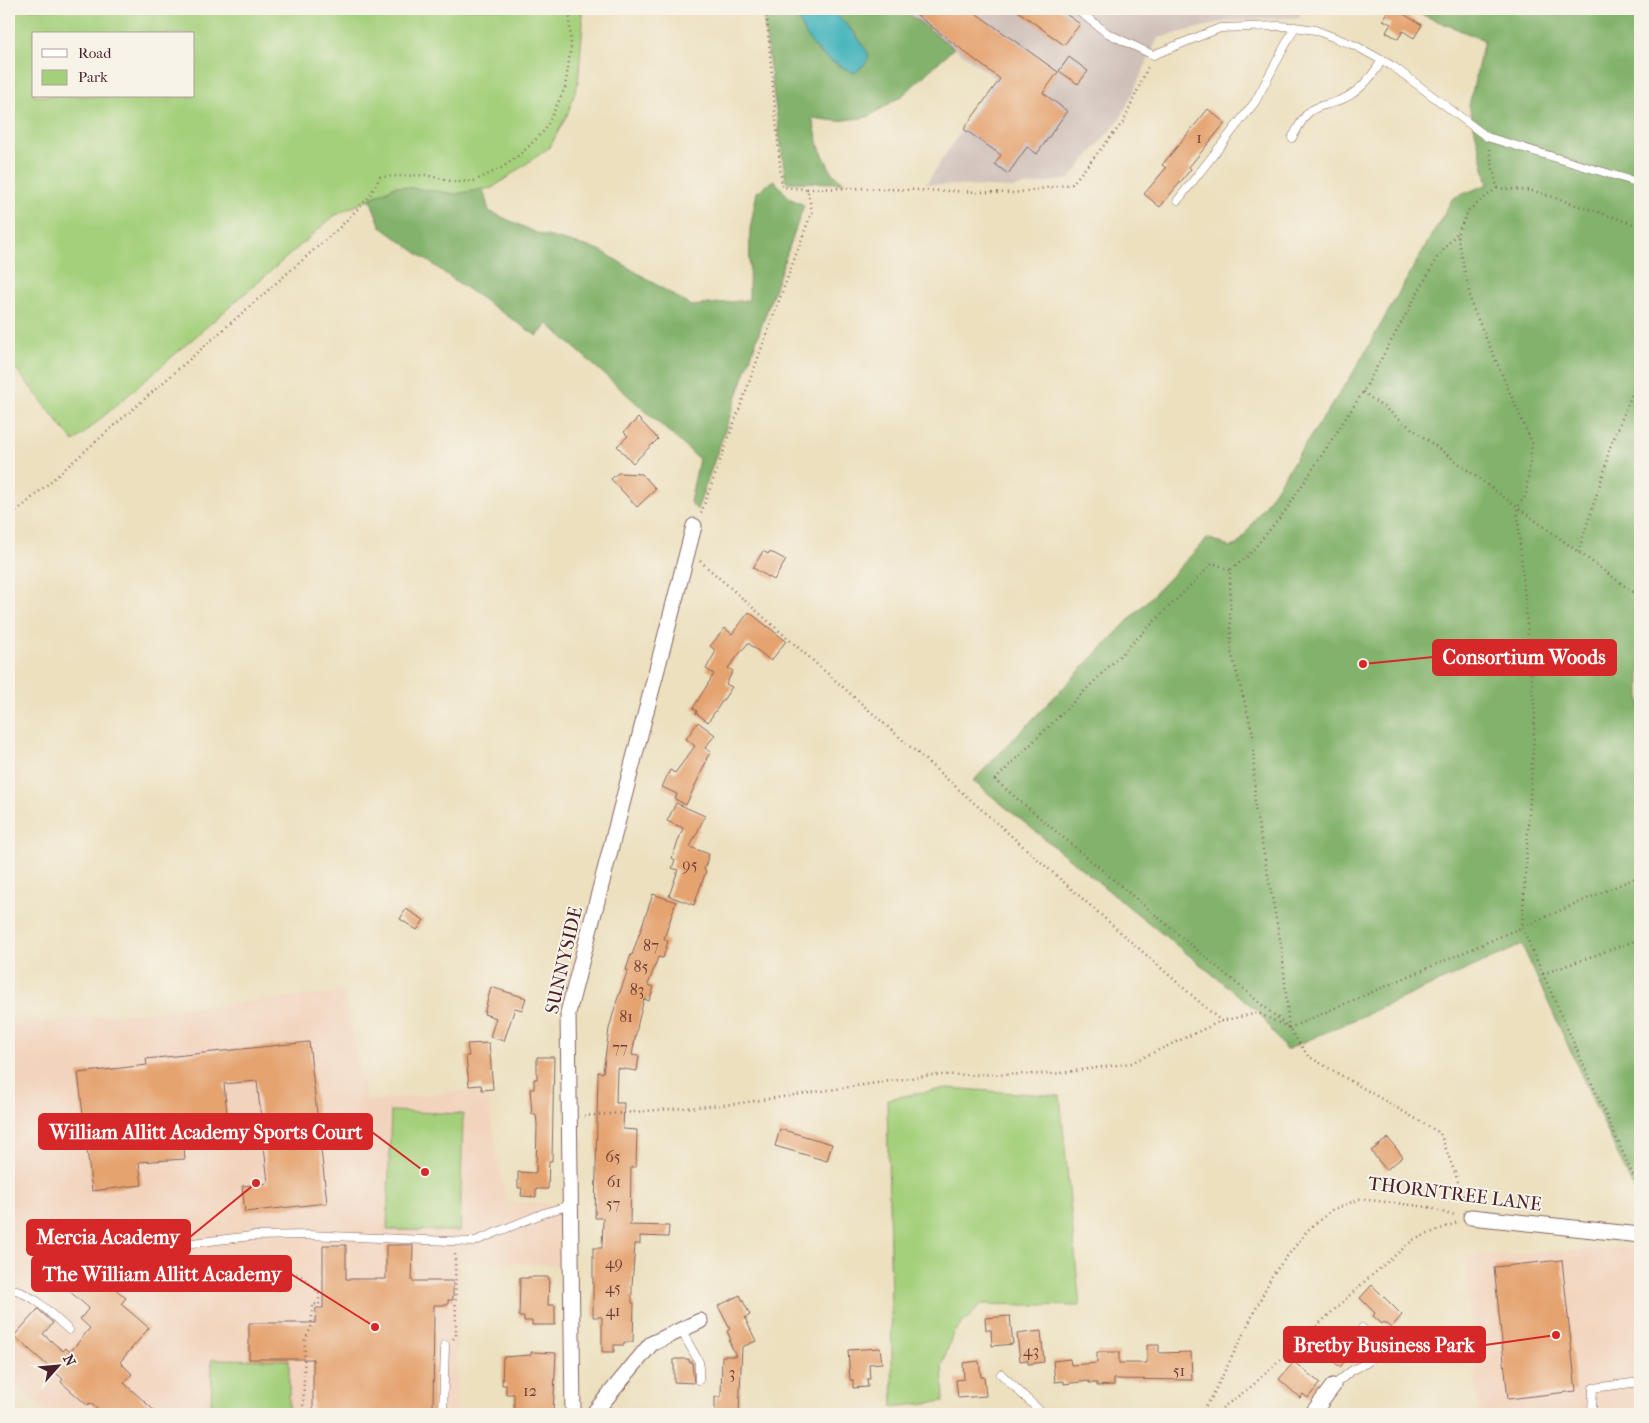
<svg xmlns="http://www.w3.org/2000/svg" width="1649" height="1423" font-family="'IM FELL French Canon',serif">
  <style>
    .built { fill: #f2d4be }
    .industrial { fill: #cfc0ba }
    .green { fill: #a4d07c; stroke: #777854; fill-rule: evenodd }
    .forest { fill: #83b26c; stroke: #66684c }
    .water { fill: #43b3bb; stroke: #466973 }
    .building { fill: #e5a370 }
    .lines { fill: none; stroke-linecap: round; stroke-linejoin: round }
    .lane-casing { stroke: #83635f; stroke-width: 9 }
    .street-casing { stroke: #83635f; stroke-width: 17 }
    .path { stroke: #83635f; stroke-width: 2.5; stroke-dasharray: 1 4; stroke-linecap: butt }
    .lane { stroke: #fff; stroke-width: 8 }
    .street { stroke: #fff; stroke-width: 15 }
    .labels { text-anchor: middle; stroke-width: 4; stroke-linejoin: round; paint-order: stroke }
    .number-label { font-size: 16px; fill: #71403c }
    .street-label { font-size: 19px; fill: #4a1f2b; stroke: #f7f3e8 }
    .leader { fill: none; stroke: #d62828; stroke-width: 2 }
    .callout-dot { fill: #d62828; stroke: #f7f3e8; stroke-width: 2 }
    .callout { fill: #d62828; stroke: #d62828; stroke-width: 2 }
    .callout-label { font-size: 20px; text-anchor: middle; font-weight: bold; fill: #fff }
  </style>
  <rect width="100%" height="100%" fill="#f7f3e8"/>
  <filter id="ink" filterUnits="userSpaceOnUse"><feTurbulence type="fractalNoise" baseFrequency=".02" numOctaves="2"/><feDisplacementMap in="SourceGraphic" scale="10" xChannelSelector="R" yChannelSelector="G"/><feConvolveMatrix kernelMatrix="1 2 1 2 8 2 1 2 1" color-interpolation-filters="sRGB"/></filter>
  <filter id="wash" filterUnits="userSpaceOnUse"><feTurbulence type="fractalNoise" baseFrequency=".0096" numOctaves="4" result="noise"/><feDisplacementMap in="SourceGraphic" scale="20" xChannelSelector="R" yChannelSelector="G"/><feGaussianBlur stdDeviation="1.12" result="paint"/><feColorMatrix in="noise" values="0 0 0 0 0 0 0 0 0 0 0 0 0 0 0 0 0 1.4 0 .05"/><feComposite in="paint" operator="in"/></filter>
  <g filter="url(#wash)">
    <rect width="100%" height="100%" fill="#ece0bf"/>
    <!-- built -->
    <path class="built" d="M 344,992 L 366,1101 L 476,1090 L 477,1097 L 488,1096 L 498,1162 L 508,1203 L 560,1204 L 559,1265 L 459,1262 L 456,1414 L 49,1414 L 9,1380 L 9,1026 Z
      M 1640,1247 L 1640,1414 L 1479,1414 L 1465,1256 Z"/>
    <!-- industrial -->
    <path class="industrial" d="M 902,9 L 1302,9 L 1299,17 L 1223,22 L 1158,38 L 1121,118 L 1069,179 L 1011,188 L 926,184 L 996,79 Z"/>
    <!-- green -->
    <path class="green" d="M 9,9 L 581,9 L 583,23 L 578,84 L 568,113 L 550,147 L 492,188 L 456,194 L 396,186 L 334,216 L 74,442 L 9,360 ZM 34,34 L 194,34 L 194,96 L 34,96 Z
      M 948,1088 L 1060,1096 L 1080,1306 L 982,1304 L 953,1333 L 942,1366 L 944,1401 L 893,1407 L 887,1099 Z
      M 391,1111 L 463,1114 L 460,1231 L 387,1230 Z
      M 212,1359 L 289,1360 L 289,1414 L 211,1414 Z"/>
    <!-- forest -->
    <path class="forest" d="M 762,9 L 798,9 L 797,12 L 818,52 L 839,66 L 855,73 L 869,55 L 855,33 L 831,9 L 850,9 L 855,13 L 864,9 L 902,9 L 954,48 L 903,95 L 868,117 L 837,121 L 812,118 L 820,149 L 832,173 L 845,183 L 786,182 Z
      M 1408,9 L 1614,9 L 1617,12 L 1640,22 L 1640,1203 L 1522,945 L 1286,1050 L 1258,1011 L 973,781 L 1208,538 L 1230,547 L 1238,545 L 1353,373 L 1453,198 L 1488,184 L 1469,106 L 1484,40 Z
      M 774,180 L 789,198 L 804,205 L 697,510 L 690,502 L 699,459 L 548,324 L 537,336 L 460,284 L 381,227 L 370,199 L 396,186 L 456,194 L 483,189 L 489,211 L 539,234 L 600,250 L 691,306 L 749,300 L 750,229 L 757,192 Z"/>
    <!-- water -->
    <path class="water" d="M 798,9 L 831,9 C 845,23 859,37 869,55 L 866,63 L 855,73 C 831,62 810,50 801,24 C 799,19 797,14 798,9 Z"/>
    <g id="blocks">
      <!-- building -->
      <path class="building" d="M 909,9 L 970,9 L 1058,72 L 1043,93 L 1067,111 L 1037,154 L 1027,147 L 1008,174 L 995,164 L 1001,155 L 964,129 L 1000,79 Z
        M 1015,9 L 1059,9 L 1080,24 L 1064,45 Z
        M 1390,9 L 1395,9 L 1422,25 L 1414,38 L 1403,31 L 1398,39 L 1386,32 L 1391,24 L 1383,20 Z
        M 1069,57 L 1088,71 L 1078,84 L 1059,71 Z
        M 1208,109 L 1225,123 L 1189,167 L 1191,169 L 1160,207 L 1144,194 L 1166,168 L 1162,165 Z
        M 638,418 L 658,439 L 633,463 L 617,446 L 628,436 L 624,432 Z
        M 618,473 L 642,474 L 656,489 L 637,507 L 611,479 Z
        M 763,551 L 768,554 L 769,552 L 775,554 L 786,560 L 774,580 L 753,568 Z
        M 749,612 L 786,641 L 771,661 L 748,643 L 728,668 L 733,671 L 726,684 L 732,687 L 708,722 L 696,713 L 697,711 L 693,708 L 714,674 L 706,669 L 716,651 L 710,646 L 725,628 L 732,634 Z
        M 698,722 L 715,735 L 705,748 L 711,752 L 706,759 L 707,760 L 686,805 L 675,799 L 677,794 L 662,787 L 670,770 L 675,773 L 695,746 L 686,739 Z
        M 676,803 L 705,816 L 690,847 L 709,854 L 704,870 L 706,871 L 694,905 L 669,896 L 678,870 L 672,868 L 675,860 L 672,858 L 683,828 L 667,821 Z
        M 653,894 L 676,902 L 664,939 L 668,941 L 663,958 L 658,957 L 648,985 L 654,987 L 649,1001 L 644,999 L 638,1023 L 632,1055 L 639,1056 L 637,1071 L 617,1068 L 616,1103 L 624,1103 L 623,1129 L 637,1130 L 636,1167 L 631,1167 L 630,1225 L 669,1226 L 668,1237 L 640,1236 L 640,1244 L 635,1244 L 632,1285 L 632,1303 L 634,1303 L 633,1342 L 624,1342 L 624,1345 L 614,1345 L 614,1352 L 602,1352 L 602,1317 L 593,1317 L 593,1248 L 602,1248 L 603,1218 L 595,1218 L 598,1072 L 603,1073 L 609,1029 L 616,1003 L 628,970 L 626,970 L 631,954 L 632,955 Z
        M 406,909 L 424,920 L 417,930 L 400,919 Z
        M 491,987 L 526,998 L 522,1010 L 515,1008 L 504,1041 L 490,1037 L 496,1018 L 484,1014 Z
        M 309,1042 L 327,1203 L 245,1212 L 242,1186 L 268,1183 L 257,1081 L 224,1084 L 230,1142 L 184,1147 L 185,1159 L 139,1162 L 142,1185 L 92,1191 L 78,1073 L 147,1065 L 146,1059 Z
        M 489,1043 L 493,1089 L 482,1090 L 481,1085 L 469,1086 L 466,1056 L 469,1056 L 467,1044 Z
        M 537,1057 L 554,1057 L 552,1161 L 549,1161 L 548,1189 L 536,1189 L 536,1197 L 521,1196 L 522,1188 L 518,1188 L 518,1172 L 536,1173 L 537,1124 L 536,1114 L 532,1114 L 530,1089 L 534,1089 L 534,1079 L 537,1079 Z
        M 780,1129 L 832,1144 L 827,1161 L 775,1146 Z
        M 1388,1138 L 1403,1157 L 1386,1170 L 1371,1151 Z
        M 323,1245 L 346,1245 L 346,1279 L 386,1279 L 386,1245 L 413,1245 L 412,1281 L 453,1281 L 453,1300 L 448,1300 L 448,1305 L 434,1305 L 433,1414 L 313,1414 L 313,1359 L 249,1359 L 249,1323 L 315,1323 L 316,1308 L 323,1308 Z
        M 82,1260 L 126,1298 L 121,1304 L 149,1328 L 120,1362 L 132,1374 L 124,1383 L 158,1414 L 103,1414 L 90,1403 L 87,1405 L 61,1382 L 63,1379 L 14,1336 L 38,1309 L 53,1323 L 43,1334 L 63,1351 L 66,1348 L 70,1352 L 90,1328 L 80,1319 L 89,1308 L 61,1284 Z
        M 1562,1260 L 1576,1391 L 1508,1399 L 1494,1267 Z
        M 528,1277 L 549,1277 L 548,1305 L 555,1305 L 555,1325 L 532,1325 L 532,1321 L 524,1321 L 524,1317 L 519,1317 L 520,1278 L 528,1278 Z
        M 1372,1285 L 1402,1315 L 1391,1328 L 1384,1322 L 1382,1324 L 1373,1316 L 1375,1313 L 1360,1298 Z
        M 740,1295 L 750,1315 L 745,1318 L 756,1341 L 742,1347 L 739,1414 L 715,1414 L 715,1397 L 721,1397 L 722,1356 L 736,1356 L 729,1341 L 731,1340 L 727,1331 L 730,1329 L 718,1306 Z
        M 1010,1316 L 1013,1344 L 992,1346 L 991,1330 L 986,1330 L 985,1318 Z
        M 1041,1331 L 1044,1362 L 1028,1364 L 1028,1360 L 1020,1361 L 1017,1334 Z
        M 1350,1334 L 1363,1344 L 1348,1362 L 1346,1360 L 1340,1367 L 1329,1358 Z
        M 1147,1345 L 1159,1345 L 1159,1353 L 1191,1352 L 1192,1380 L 1114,1379 L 1114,1385 L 1097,1386 L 1097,1383 L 1089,1383 L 1089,1381 L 1064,1384 L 1064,1381 L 1055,1382 L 1053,1361 L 1070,1359 L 1071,1365 L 1097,1363 L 1097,1352 L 1119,1352 L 1119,1363 L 1147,1363 Z
        M 880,1348 L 882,1363 L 869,1364 L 870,1379 L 867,1379 L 868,1387 L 853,1388 L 853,1380 L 850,1380 L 848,1350 Z
        M 531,1352 L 556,1353 L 553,1414 L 514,1414 L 514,1394 L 506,1394 L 506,1385 L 502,1385 L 503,1357 L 531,1355 Z
        M 674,1359 L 689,1359 L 689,1362 L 692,1362 L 694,1383 L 674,1382 Z
        M 979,1361 L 981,1377 L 984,1377 L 986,1396 L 958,1398 L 956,1380 L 964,1379 L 963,1363 Z
        M 1294,1362 L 1320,1383 L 1308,1398 L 1303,1394 L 1300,1398 L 1279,1379 Z"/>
    </g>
  </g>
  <g filter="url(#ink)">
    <use href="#blocks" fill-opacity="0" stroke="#83635f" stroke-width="1"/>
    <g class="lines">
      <defs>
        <path id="lane" d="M 1076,9 L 1107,33 L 1153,55 L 1220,28 L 1279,26 L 1295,27 L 1315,30 L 1356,46 L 1394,67 L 1487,137 L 1640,183
          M 1292,138 C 1297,130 1302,118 1309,112 C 1317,105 1329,105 1338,101 C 1358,94 1372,77 1382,60
          M 1178,200 L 1255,102 L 1295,27
          M 133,1250 L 252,1236 L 308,1235 L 473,1242 L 544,1213 L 571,1205
          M 9,1291 L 17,1290 L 37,1301 L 69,1330
          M 681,1330 L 699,1362 L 699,1380
          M 1001,1374 L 1043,1414
          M 1333,1386 L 1351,1371 L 1368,1362 L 1381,1345 L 1362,1328
          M 443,1414 L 445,1345
          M 1592,1414 L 1593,1388 L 1640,1382"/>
        <path id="street" d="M 1471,1217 L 1640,1235
          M 573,1414 L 568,1013 L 694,526
          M 593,1414 L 651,1344 L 700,1321
          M 1312,1414 L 1333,1386"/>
      </defs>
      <!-- lane casing -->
      <use href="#lane" class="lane-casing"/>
      <!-- street casing -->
      <use href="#street" class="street-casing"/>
      <!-- path -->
      <path class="path" d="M 1489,149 L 1497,188 L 1469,210 L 1457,234 L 1472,306 L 1532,443 L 1526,496 L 1517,507 L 1535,717 L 1522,927 L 1640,1191
        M 1497,188 L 1534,191 L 1640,226
        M 807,189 L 854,188 L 1013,193 L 1072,184 L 1124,121 L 1149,64
        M 1363,392 L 1517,507 L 1640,597
        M 701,513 L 812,211 L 807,189 L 782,187 L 766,9
        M 9,518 L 340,227 L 369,197 L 380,177 L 425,175 L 456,182 L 474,181 L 503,167 L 523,152 L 545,130 L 565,88 L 571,46 L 569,9
        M 1578,552 L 1604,472 L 1609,450 L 1640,375
        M 700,561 L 1221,1021 L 1258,1013 L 1289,1028 L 1308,1056 L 1440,1133 L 1466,1203
        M 1230,570 L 1213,563 L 995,780 L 1286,1025
        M 1543,974 L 1640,939
        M 1289,1028 L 1282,950 L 1255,807 L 1253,734 L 1231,651 L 1230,570 L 1247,557 L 1286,510 L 1363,392 L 1437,258 L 1456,234
        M 1289,1028 L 1640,876
        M 584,1116 L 734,1104 L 931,1075 L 1053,1074 L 1131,1063 L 1221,1021
        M 156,1281 L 188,1284 L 222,1290 L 265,1278 L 288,1270 L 304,1278 L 319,1293 L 319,1305 L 313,1304 L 311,1327 L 305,1340 L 303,1414
        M 453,1339 L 456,1336 L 455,1251
        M 1200,1414 L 1212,1397 L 1273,1274 L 1308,1230 L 1332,1210 L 1360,1199 L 1428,1207 L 1448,1214 L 1457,1215
        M 1214,1414 L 1252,1386 L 1363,1283 L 1413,1240 L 1458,1222"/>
      <!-- lane -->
      <use href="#lane" class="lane"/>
      <!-- street -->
      <use href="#street" class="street"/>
    </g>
  </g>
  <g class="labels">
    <!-- number labels -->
    <g class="number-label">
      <text x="1199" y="143">1</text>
      <text x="690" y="870">95</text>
      <text x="651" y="951">87</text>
      <text x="641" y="972">85</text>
      <text x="637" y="995">83</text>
      <text x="626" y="1022">81</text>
      <text x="620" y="1053">77</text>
      <text x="613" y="1162">65</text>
      <text x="614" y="1187">61</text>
      <text x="613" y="1209">57</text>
      <text x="614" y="1268">49</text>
      <text x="613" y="1293">45</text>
      <text x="613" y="1316">41</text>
      <text x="1031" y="1356">43</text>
      <text x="1179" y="1376">51</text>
      <text x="732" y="1378">3</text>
      <text x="530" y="1396">12</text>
    </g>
    <!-- street labels -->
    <g class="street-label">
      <text transform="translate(563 960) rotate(-77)" y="7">SUNNYSIDE</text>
      <text transform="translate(1455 1193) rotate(7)" y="7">THORNTREE LANE</text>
    </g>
  </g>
  <!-- callouts -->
  <path class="leader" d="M1363 664L1433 657M425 1172L372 1132M256 1183L190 1237M375 1327L291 1274M1556 1335L1485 1345"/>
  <g class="callout-dot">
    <circle cx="1363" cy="664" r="5"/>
    <circle cx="425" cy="1172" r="5"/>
    <circle cx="256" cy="1183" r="5"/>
    <circle cx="375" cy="1327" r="5"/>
    <circle cx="1556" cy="1335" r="5"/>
  </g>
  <g class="callout">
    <rect x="1433" y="640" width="183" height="35" rx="5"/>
    <rect x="39" y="1114" width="333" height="35" rx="5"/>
    <rect x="27" y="1220" width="163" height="35" rx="5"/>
    <rect x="32" y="1256" width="259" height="35" rx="5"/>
    <rect x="1284" y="1327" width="201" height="35" rx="5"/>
  </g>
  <g class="callout-label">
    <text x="1524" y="664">Consortium Woods</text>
    <text x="206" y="1139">William Allitt Academy Sports Court</text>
    <text x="108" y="1244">Mercia Academy</text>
    <text x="162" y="1281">The William Allitt Academy</text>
    <text x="1384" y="1352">Bretby Business Park</text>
  </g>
  <!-- margin -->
  <rect width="1649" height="1423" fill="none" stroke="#f7f3e8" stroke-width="30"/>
  <!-- legend -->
  <rect x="32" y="32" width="162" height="65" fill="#f7f3e8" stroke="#b29e9c"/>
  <rect x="42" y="49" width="25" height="8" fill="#ffffff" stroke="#b29e9c"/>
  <text x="78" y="58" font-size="15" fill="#4a1f2b">Road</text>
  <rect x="42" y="70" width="25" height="15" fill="#a4d07c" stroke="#b29e9c"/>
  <text x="78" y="82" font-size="15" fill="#4a1f2b">Park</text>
  <!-- north arrow -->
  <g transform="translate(58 1366) rotate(63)" stroke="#f7f3e8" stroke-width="4" paint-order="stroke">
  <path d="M0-4L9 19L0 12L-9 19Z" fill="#4a1f2b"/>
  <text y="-8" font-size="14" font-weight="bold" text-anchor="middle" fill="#4a1f2b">N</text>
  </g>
</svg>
